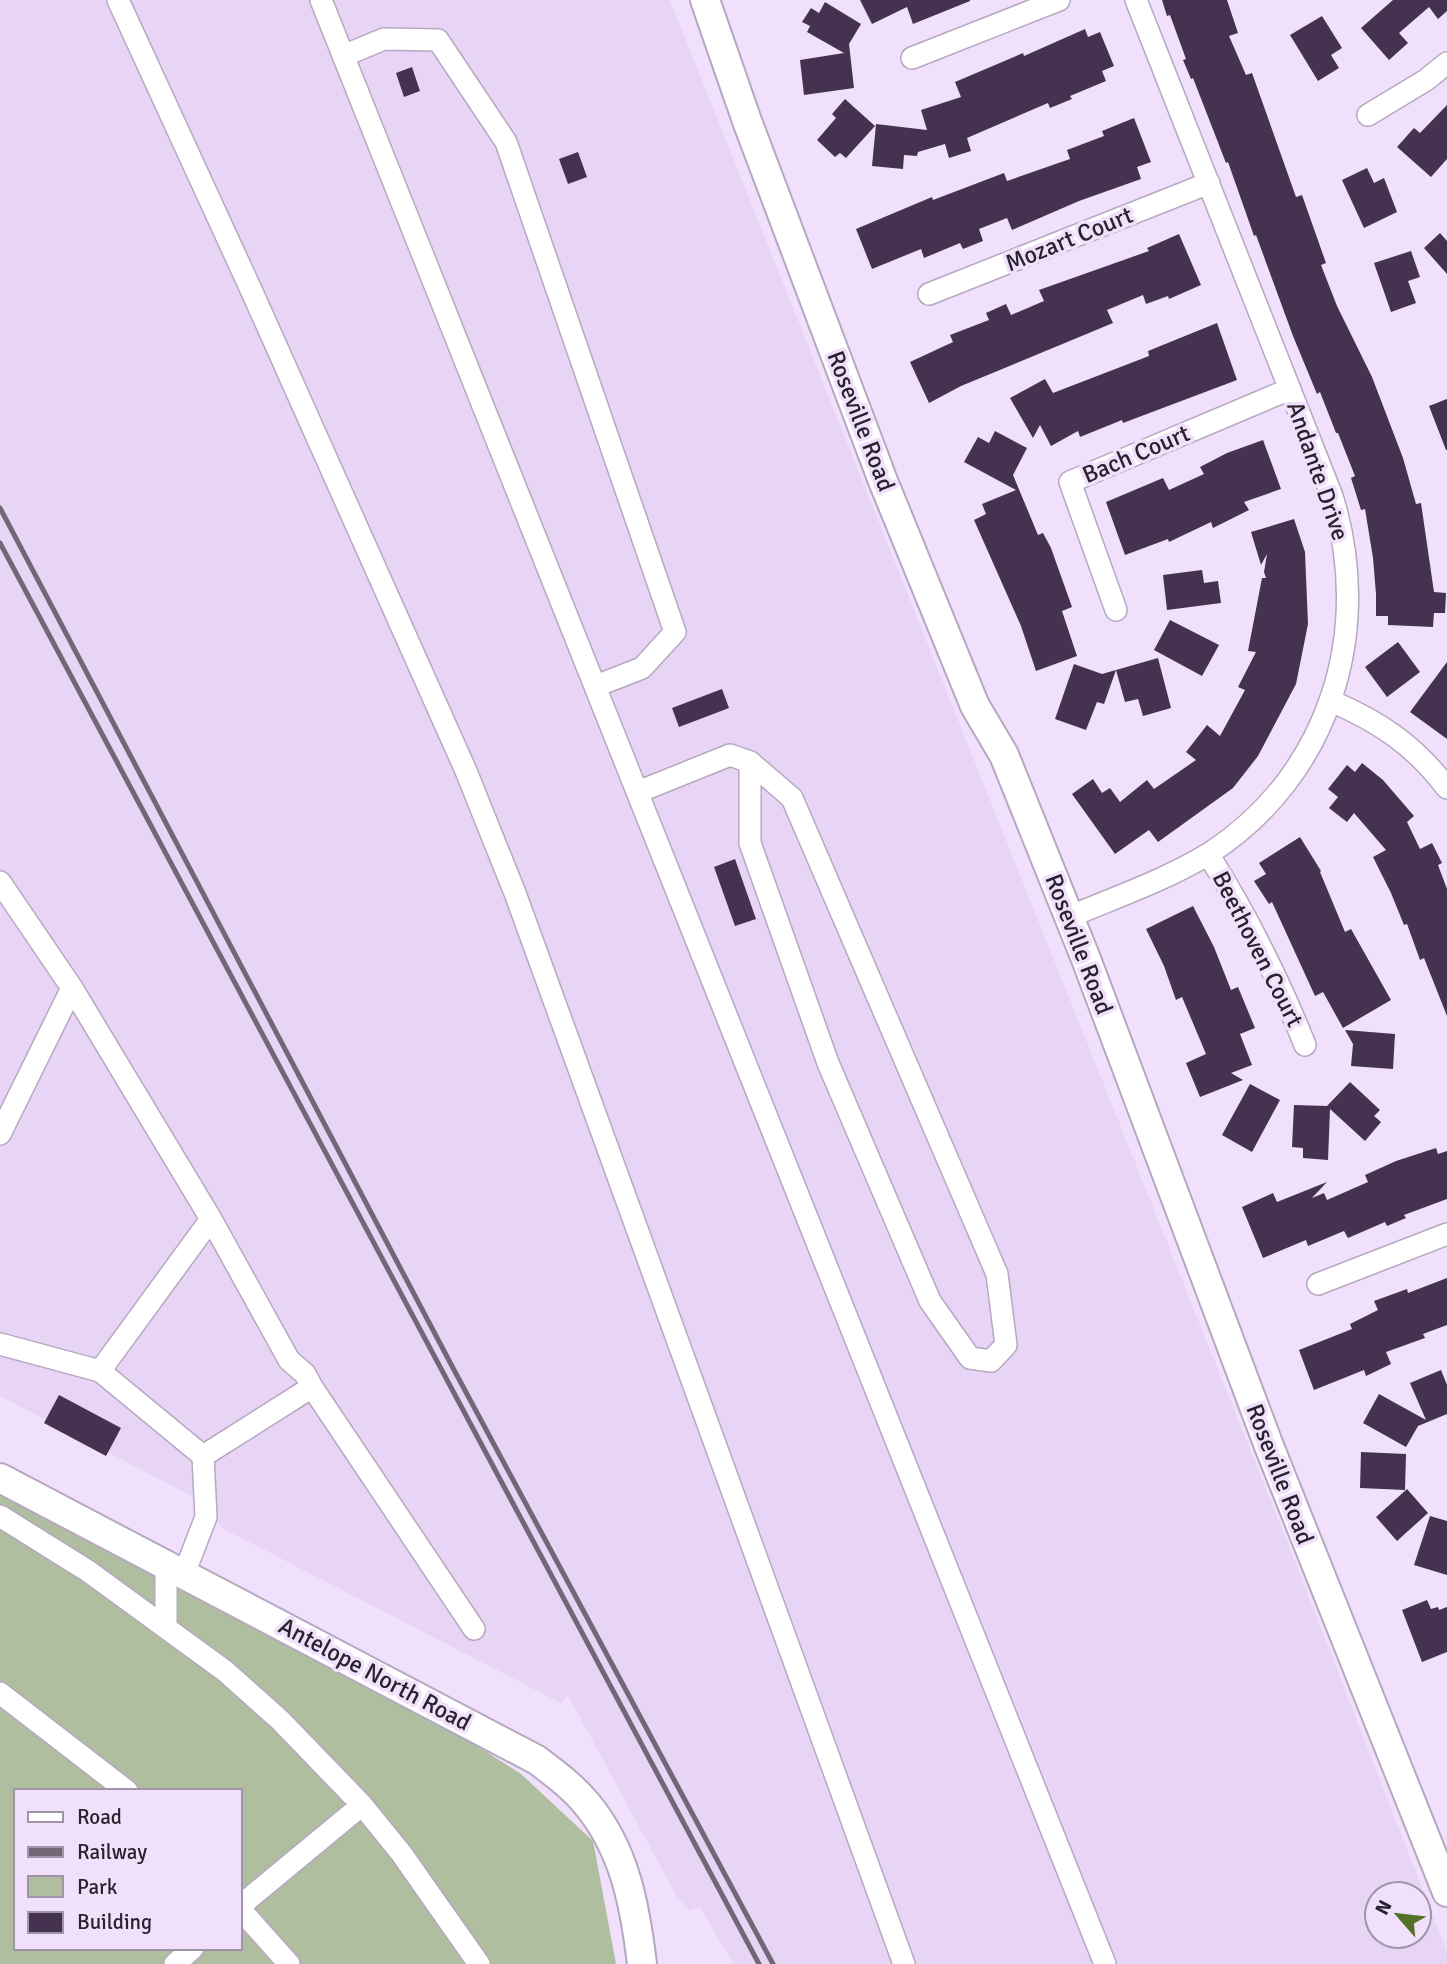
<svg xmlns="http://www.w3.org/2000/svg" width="1447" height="1964" font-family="Signika,sans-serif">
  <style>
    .built { fill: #e8d4f5; fill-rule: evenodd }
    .green { fill: #aebe9e; fill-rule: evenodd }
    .building { fill: #453150 }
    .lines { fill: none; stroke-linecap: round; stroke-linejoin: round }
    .minor-casing { stroke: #b7a8c1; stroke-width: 24 }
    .major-casing { stroke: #b7a8c1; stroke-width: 32 }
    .minor { stroke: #fff; stroke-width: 21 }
    .major { stroke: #fff; stroke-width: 28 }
    .rail { stroke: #716777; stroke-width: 5 }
    .labels { text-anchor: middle; stroke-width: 7; stroke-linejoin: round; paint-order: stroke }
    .street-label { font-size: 24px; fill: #28222c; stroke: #f0e0fb }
  </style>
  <rect width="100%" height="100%" fill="#f0e0fb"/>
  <!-- built -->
  <path class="built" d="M 0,0 L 670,0 L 1299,1572 L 1447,1952 L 1447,1964 L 734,1964 L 699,1906 L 690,1911 L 676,1895 L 568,1695 L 561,1703 L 222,1528 L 201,1501 L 0,1396 ZM 1377,1894 L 1419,1894 L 1419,1936 L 1377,1936 Z"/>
  <!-- green -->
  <path class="green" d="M 0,1493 L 408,1702 L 521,1774 L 593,1841 L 616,1964 L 0,1964 ZM 16,1791 L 240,1791 L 240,1948 L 16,1948 Z"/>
  <!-- building -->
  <path class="building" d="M 860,0 L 970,0 L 970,1 L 913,24 L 907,7 L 872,24 Z
    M 1162,0 L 1227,0 L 1238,33 L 1229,36 L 1246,75 L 1252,73 L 1296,197 L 1302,195 L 1326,263 L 1321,265 L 1337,306 L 1372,377 L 1403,458 L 1416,504 L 1421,503 L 1434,592 L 1446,593 L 1445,613 L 1434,613 L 1433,627 L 1388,625 L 1388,616 L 1376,616 L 1376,594 L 1373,558 L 1365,509 L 1361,510 L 1351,478 L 1355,476 L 1338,433 L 1336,433 L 1320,392 L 1317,394 L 1293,336 L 1256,235 L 1254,236 L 1228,162 L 1226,163 L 1193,78 L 1191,79 L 1183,60 L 1186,59 L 1170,15 L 1167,16 Z
    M 1393,0 L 1447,0 L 1447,11 L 1438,19 L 1429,7 L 1399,33 L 1408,43 L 1389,60 L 1361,28 Z
    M 825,2 L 861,24 L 849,44 L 854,88 L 804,95 L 800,60 L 844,53 L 807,32 L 810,26 L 802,22 L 811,8 L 819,13 Z
    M 1322,16 L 1342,48 L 1331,55 L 1339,68 L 1318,81 L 1290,35 Z
    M 1085,29 L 1088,37 L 1100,32 L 1114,66 L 1102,71 L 1106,81 L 1070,96 L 1072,99 L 1050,108 L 1048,103 L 967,138 L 971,151 L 949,158 L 945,144 L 918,152 L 917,156 L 904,155 L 903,169 L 872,166 L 876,124 L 927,130 L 921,110 L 961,97 L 955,82 L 1023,53 L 1024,56 Z
    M 412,67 L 420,91 L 404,97 L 396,73 Z
    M 845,99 L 875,126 L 846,158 L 840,153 L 835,157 L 817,140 L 836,118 L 832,114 Z
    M 1447,105 L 1447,159 L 1431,177 L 1397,147 L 1414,128 L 1420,133 Z
    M 1134,118 L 1151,162 L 1137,167 L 1141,179 L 1079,201 L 1012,230 L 1007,218 L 979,229 L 983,241 L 963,249 L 960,243 L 924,258 L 921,249 L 872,269 L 856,229 L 932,197 L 933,200 L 1004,173 L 1007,181 L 1070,159 L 1067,150 L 1104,136 L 1102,131 Z
    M 578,152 L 587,177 L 568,184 L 559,159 Z
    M 1367,168 L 1374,183 L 1384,178 L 1397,212 L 1364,228 L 1342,180 Z
    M 1440,233 L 1447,241 L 1447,274 L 1424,248 Z
    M 1179,234 L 1201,285 L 1169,299 L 1168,296 L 1146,304 L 1143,295 L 1107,310 L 1113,323 L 961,386 L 929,403 L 910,362 L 953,342 L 950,335 L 989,320 L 986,313 L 1006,304 L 1011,315 L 1044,301 L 1039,290 L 1149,251 L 1147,248 Z
    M 1411,251 L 1420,277 L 1408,281 L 1416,303 L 1391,312 L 1374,263 Z
    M 1217,323 L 1237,380 L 1123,423 L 1122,420 L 1080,437 L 1078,431 L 1051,446 L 1040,425 L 1033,438 L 1010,398 L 1045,379 L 1053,393 L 1149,356 L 1148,351 Z
    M 1447,399 L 1447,450 L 1446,450 L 1429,406 Z
    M 995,431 L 1027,448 L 1013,475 L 1038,535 L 1043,533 L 1051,548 L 1072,607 L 1062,611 L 1077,656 L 1036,671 L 1021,626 L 974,520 L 986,514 L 982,504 L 1016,490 L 964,462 L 978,437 L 989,443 Z
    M 1263,440 L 1281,489 L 1244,502 L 1249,510 L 1213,528 L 1211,522 L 1169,542 L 1168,539 L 1125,555 L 1106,502 L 1163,478 L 1169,490 L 1204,474 L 1200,467 L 1227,453 Z
    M 1294,519 L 1305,552 L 1308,624 L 1296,684 L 1258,756 L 1233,788 L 1158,842 L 1149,830 L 1115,854 L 1072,794 L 1093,779 L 1102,793 L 1110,788 L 1120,802 L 1147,780 L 1154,789 L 1196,760 L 1186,752 L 1207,725 L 1220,736 L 1245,690 L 1238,687 L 1256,652 L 1248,651 L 1262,578 L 1266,578 L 1264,572 L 1267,554 L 1261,565 L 1251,532 Z
    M 1202,570 L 1204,583 L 1218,581 L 1221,603 L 1167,610 L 1163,575 Z
    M 1170,620 L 1219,645 L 1202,676 L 1154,650 Z
    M 1398,642 L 1420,672 L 1387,697 L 1365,667 Z
    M 1158,658 L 1171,708 L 1143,716 L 1138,699 L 1125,702 L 1116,670 L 1104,704 L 1097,702 L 1086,730 L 1055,719 L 1074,664 L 1102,674 Z
    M 1447,662 L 1447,739 L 1410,712 Z
    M 722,689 L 729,708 L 679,727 L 672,708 Z
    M 1362,763 L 1383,780 L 1414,816 L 1407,822 L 1420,849 L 1432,843 L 1442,863 L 1438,865 L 1447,889 L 1447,1016 L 1424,958 L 1420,960 L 1407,924 L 1404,925 L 1391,893 L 1373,857 L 1386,850 L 1354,813 L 1347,822 L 1329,808 L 1338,797 L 1328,789 L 1347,765 L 1355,772 Z
    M 1300,837 L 1321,871 L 1320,872 L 1345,932 L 1351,929 L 1391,1000 L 1343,1028 L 1323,992 L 1315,996 L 1272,902 L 1269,904 L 1254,881 L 1266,874 L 1259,863 Z
    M 735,859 L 756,919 L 735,926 L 714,867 Z
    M 1193,906 L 1214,947 L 1231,990 L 1238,987 L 1255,1028 L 1240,1034 L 1252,1065 L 1231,1073 L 1243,1080 L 1200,1097 L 1186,1063 L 1206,1054 L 1182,997 L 1176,1000 L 1164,966 L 1146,929 Z
    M 1345,1030 L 1395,1034 L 1393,1069 L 1351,1066 L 1353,1044 Z
    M 1350,1082 L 1380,1110 L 1374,1116 L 1381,1122 L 1365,1141 L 1330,1109 L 1328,1160 L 1303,1158 L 1303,1148 L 1292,1147 L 1294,1105 L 1327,1106 Z
    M 1250,1084 L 1280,1100 L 1252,1152 L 1222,1135 Z
    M 1436,1148 L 1438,1154 L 1447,1151 L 1447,1199 L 1404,1215 L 1406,1218 L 1387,1226 L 1385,1222 L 1348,1238 L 1344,1231 L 1308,1246 L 1306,1240 L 1263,1258 L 1242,1207 L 1273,1193 L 1277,1202 L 1327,1182 L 1312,1198 L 1324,1193 L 1327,1200 L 1368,1182 L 1365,1175 L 1396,1161 Z
    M 1447,1278 L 1447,1325 L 1423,1334 L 1425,1338 L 1386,1352 L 1391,1364 L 1366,1376 L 1364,1370 L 1314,1390 L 1299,1350 L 1352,1329 L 1350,1324 L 1378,1310 L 1374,1301 L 1407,1289 L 1408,1293 Z
    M 1441,1370 L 1447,1385 L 1447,1414 L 1418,1426 L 1406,1447 L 1363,1423 L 1379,1394 L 1426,1420 L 1410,1383 Z
    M 59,1395 L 121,1428 L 106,1456 L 44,1423 Z
    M 1361,1452 L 1406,1454 L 1405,1490 L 1360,1488 Z
    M 1407,1489 L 1428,1513 L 1397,1541 L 1376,1517 Z
    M 1430,1516 L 1447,1521 L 1447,1575 L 1414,1565 Z
    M 1427,1600 L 1431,1609 L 1438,1607 L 1439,1610 L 1447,1607 L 1447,1652 L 1422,1662 L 1402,1610 Z"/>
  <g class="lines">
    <defs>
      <path id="minor" d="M 118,0 L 253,294 L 466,771 L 515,893 L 904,1964
        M 321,0 L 1105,1964
        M 343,56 L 384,39 L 438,40 L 506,142 L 675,632 L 642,668 L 596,686
        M 912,58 L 1059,0
        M 1368,115 L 1426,80 L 1447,63
        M 929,294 L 1209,183
        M 1116,610 L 1070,482 L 1290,389
        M 1331,701 C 1380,722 1414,745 1447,788
        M 638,792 L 730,755 L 750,762 L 792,798 L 997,1274 L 1006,1345 L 991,1361 L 970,1358 L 930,1301 L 828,1063 L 750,843 L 750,762
        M 1208,854 C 1247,915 1278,978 1305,1045
        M 0,882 L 72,988
        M 1069,917 C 1116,897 1166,880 1210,853 C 1330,775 1374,631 1332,496 L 1136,0
        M 0,1134 L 72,988 L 211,1219 L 289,1360 L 305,1374 L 312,1387 L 203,1456
        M 1318,1284 L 1447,1234
        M 0,1344 L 100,1371 L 203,1456 L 206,1517 L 184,1574
        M 100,1371 L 211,1219
        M 312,1387 L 474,1629
        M 0,1516 L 88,1571 L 225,1671 L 280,1720 L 362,1805 L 401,1853 L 479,1964
        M 166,1628 L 166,1564
        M 0,1693 L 127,1791
        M 240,1906 L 362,1805
        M 240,1909 L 289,1964
        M 175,1964 L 193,1948"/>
      <path id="major" d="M 705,0 L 747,121 L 883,481 L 975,706 L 1004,755 L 1086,959 L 1269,1446 L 1447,1892
        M 0,1478 L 537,1760 C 554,1773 572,1786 586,1803 C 625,1849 635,1906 642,1964"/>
    </defs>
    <!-- minor casing -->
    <use href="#minor" class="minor-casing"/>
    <!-- major casing -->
    <use href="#major" class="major-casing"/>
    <!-- minor -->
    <use href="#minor" class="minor"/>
    <!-- major -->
    <use href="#major" class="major"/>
    <!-- rail -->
    <path class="rail" d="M 0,508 L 453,1368 L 773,1964
      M 0,543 L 759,1964"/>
  </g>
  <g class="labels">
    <!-- street labels -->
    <g class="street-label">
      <text transform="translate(1069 239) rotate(-22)" y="8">Mozart Court</text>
      <text transform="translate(861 421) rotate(69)" y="8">Roseville Road</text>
      <text transform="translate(1136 454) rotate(-23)" y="8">Bach Court</text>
      <text transform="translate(1318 471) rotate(71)" y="8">Andante Drive</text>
      <text transform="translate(1079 944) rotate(69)" y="8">Roseville Road</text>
      <text transform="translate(1258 949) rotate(63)" y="8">Beethoven Court</text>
      <text transform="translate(1280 1474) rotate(69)" y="8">Roseville Road</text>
      <text transform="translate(375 1674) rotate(28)" y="8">Antelope North Road</text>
    </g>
  </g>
  <!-- legend -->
  <rect x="14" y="1789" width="228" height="161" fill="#f0e0fb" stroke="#a094a8" stroke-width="2"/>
  <rect x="28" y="1812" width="35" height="10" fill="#ffffff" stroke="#a094a8" stroke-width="2"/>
  <text x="77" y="1824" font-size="21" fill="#28222c">Road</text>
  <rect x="28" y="1847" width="35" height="10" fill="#716777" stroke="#a094a8" stroke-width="2"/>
  <text x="77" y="1859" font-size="21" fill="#28222c">Railway</text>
  <rect x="28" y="1876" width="35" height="21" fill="#aebe9e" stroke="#a094a8" stroke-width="2"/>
  <text x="77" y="1894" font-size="21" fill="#28222c">Park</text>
  <rect x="28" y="1912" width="35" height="21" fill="#453150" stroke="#a094a8" stroke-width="2"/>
  <text x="77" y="1929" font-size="21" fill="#28222c">Building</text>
  <!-- north arrow -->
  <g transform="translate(1398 1915) rotate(298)"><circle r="33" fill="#f0e0fb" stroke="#a094a8" stroke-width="2"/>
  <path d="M0-5L12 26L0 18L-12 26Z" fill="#537127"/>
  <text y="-10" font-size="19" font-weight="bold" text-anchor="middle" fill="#28222c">N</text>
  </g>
</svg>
